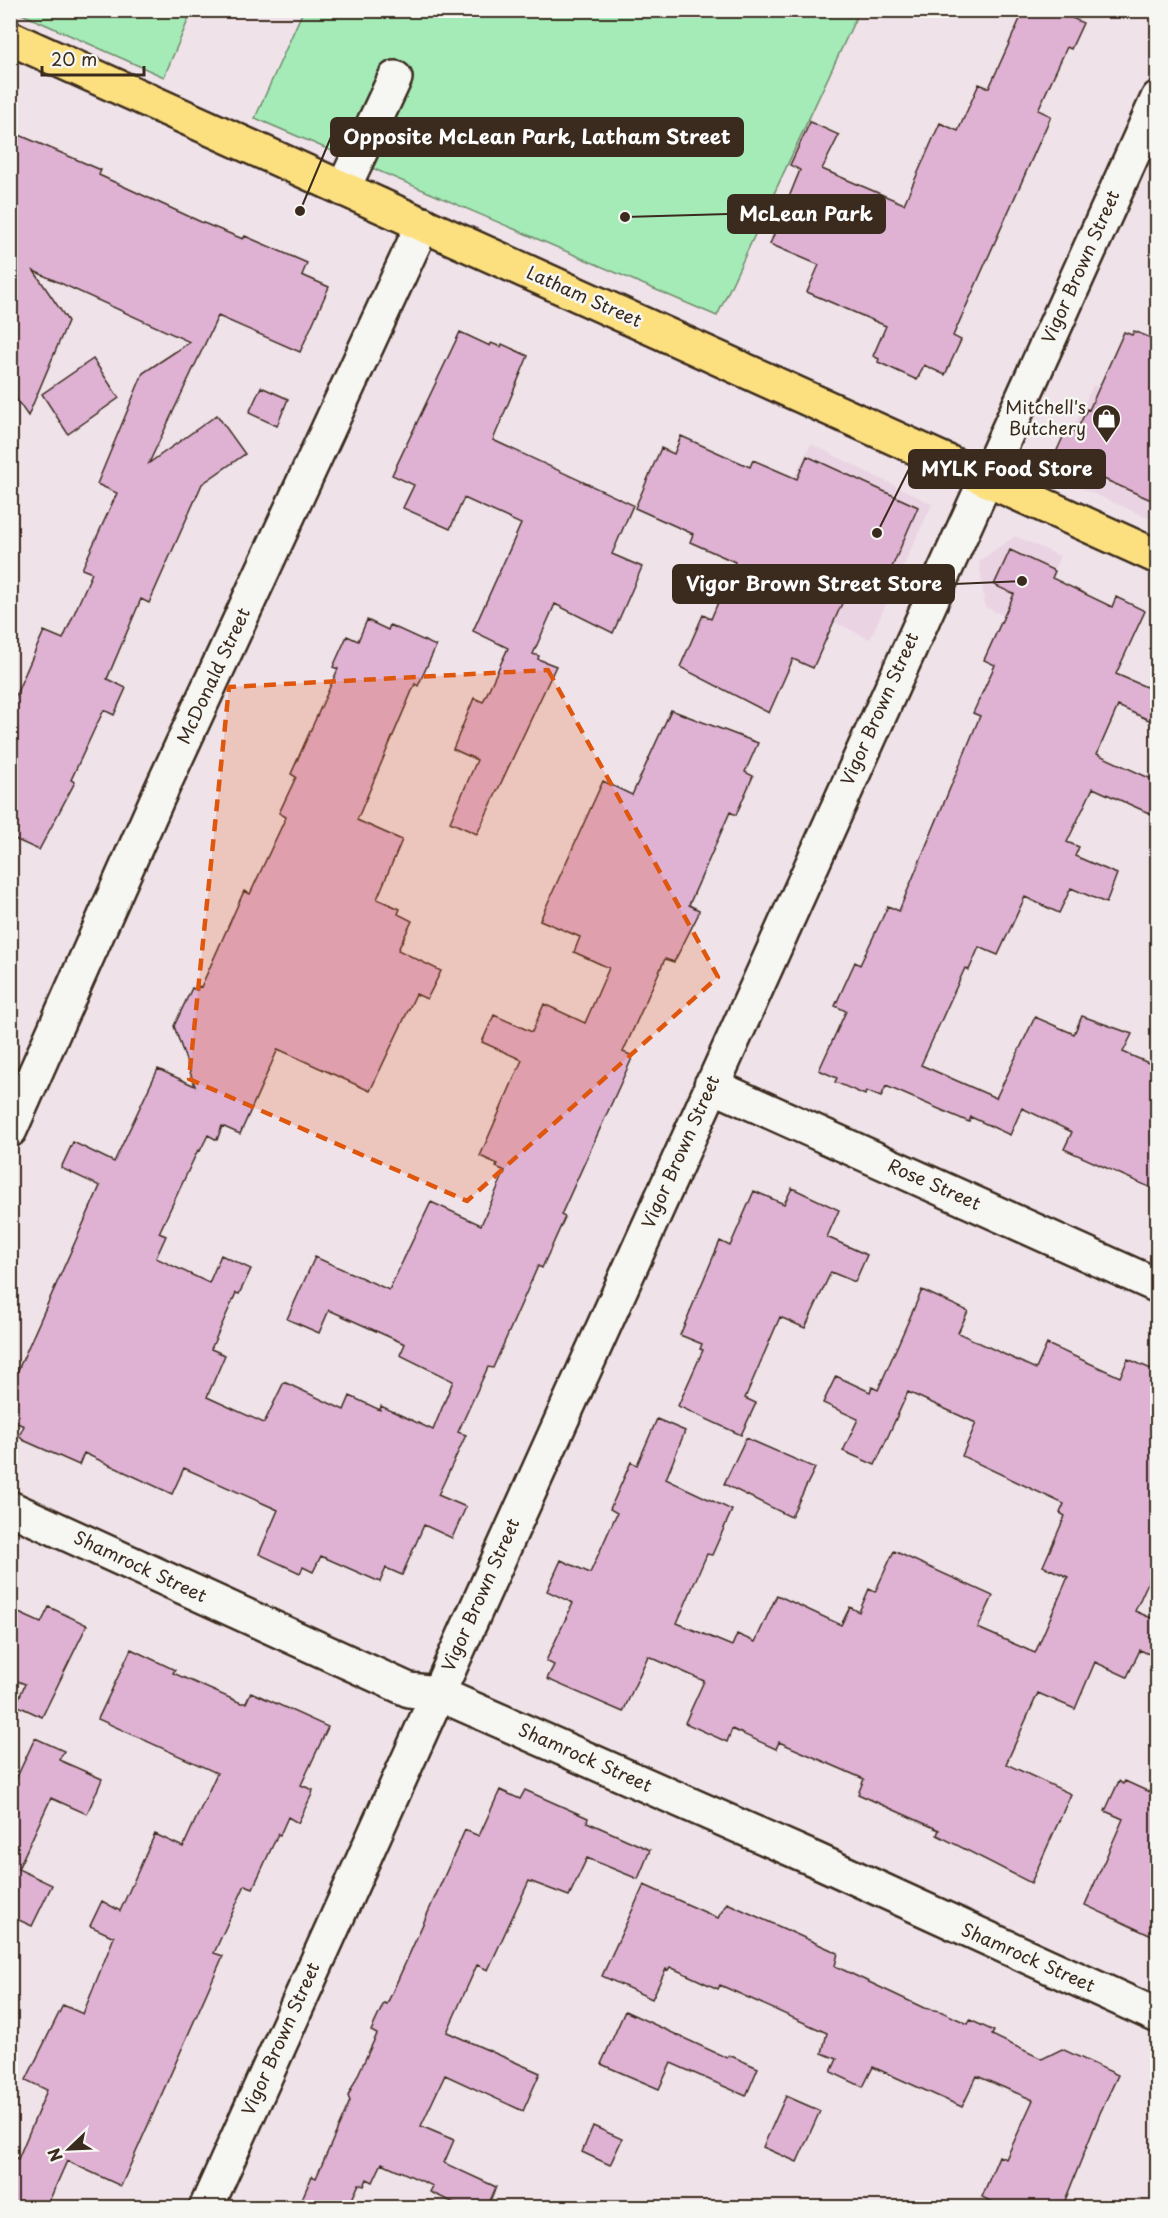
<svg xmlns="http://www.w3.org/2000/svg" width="1168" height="2218" font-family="'Playpen Sans',sans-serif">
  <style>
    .built { fill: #ead4e3 }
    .green { fill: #a4ebb8; stroke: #708a6b; stroke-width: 1.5 }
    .building { fill: #dfb2d4; stroke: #3b2a1e; stroke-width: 1.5 }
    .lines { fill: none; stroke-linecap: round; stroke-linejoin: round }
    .minor-casing { stroke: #3b2a1e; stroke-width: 38 }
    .major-casing { stroke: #3b2a1e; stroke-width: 38 }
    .minor { stroke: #f6f6f2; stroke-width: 33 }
    .major { stroke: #fce080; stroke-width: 33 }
    .marked { fill: #df570d; fill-opacity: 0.2; stroke: #df570d; stroke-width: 4.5; stroke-dasharray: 12 8; stroke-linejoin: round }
    .labels { text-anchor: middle; stroke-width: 5; stroke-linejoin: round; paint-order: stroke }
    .street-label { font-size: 18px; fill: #3b2a1e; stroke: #f6f6f2 }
    .poi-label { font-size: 18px; fill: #3b2a1e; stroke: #f6f6f2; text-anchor: end }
    .leader { fill: none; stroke: #3b2a1e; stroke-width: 2 }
    .callout-dot { fill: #3b2a1e; stroke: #f6f6f2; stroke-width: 2 }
    .callout { fill: #3b2a1e; stroke: #3b2a1e; stroke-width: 2 }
    .callout-label { font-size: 20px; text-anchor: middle; font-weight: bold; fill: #fff }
  </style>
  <rect width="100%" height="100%" fill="#efe2e9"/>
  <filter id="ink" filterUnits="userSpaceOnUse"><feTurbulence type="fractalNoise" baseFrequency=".0167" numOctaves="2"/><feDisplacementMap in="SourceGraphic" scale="12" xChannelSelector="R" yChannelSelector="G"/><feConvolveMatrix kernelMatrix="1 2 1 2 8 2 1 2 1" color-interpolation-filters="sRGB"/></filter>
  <g filter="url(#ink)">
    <!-- built -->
    <path class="built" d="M 1093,385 L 1157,416 L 1157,522 L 1061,479 L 1055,469 Z
      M 811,444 L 932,504 L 870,639 L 742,579 Z
      M 1015,536 L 1060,556 L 1028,626 L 985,607 L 979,561 Z"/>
    <!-- green -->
    <path class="green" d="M 15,11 L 192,10 L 192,11 L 164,77 Z
      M 303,11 L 859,11 L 717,316 L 255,118 Z"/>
    <!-- building -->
    <path class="building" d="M 1024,10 L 1055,10 L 1083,23 L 1071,49 L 1067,47 L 1038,110 L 1051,116 L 953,336 L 961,340 L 945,375 L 924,365 L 917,380 L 878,362 L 879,359 L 873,356 L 886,326 L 807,292 L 819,265 L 770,244 L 800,170 L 790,165 L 810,122 L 839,135 L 822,169 L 904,204 L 940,123 L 958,131 L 979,84 L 989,88 Z
      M 10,131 L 101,170 L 99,175 L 201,222 L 243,239 L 245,236 L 307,263 L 302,275 L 329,287 L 300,352 L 218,316 L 149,463 L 217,415 L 245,454 L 202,484 L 149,603 L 141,599 L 107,679 L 126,688 L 114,715 L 104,710 L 95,728 L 71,780 L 75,782 L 39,850 L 10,837 L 10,708 L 44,631 L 63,639 L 92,573 L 82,569 L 117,493 L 97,484 L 143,373 L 190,342 L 34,271 L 68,321 L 28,416 L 10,390 Z
      M 1134,331 L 1158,341 L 1158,503 L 1054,457 L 1067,428 L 1076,432 L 1087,409 L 1089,410 L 1124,332 L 1132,335 Z
      M 460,332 L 490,346 L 491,343 L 501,347 L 502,344 L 528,356 L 493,440 L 633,505 L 612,554 L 642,567 L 613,633 L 555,604 L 533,654 L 539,656 L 538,659 L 556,666 L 477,834 L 450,822 L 477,760 L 453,749 L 474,698 L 483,702 L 508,648 L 473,631 L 521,524 L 464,498 L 450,529 L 403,508 L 414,485 L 392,475 Z
      M 93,359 L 119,398 L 68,434 L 42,394 Z
      M 261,387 L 288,399 L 277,426 L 249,413 Z
      M 681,436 L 750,467 L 753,460 L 797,479 L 807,456 L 918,507 L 886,581 L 866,572 L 857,594 L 848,590 L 813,668 L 793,659 L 769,713 L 680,667 L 703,615 L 711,619 L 735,562 L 690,542 L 693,534 L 635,508 L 661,448 L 674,454 Z
      M 1010,550 L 1055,571 L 1052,578 L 1112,607 L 1116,597 L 1145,611 L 1116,674 L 1158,692 L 1158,724 L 1118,706 L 1097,754 L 1158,782 L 1158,817 L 1093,788 L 1067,842 L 1079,847 L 1075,856 L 1117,874 L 1106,903 L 1071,888 L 1059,913 L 1025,897 L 998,955 L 979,947 L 969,970 L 965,968 L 921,1065 L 996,1098 L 1035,1017 L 1074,1034 L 1082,1016 L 1132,1034 L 1123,1052 L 1158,1067 L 1158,1191 L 1064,1149 L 1072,1132 L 1022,1108 L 1010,1135 L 971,1117 L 969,1122 L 886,1086 L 881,1097 L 866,1091 L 865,1095 L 835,1082 L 837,1078 L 819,1070 L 846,1011 L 835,1006 L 855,962 L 860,965 L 888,906 L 899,911 L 980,716 L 973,713 L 995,665 L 984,660 L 1014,594 L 994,585 Z
      M 367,620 L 388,630 L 390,625 L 436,646 L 418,686 L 415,684 L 357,820 L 402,840 L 377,899 L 400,909 L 398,914 L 412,921 L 398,950 L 441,971 L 427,999 L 416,994 L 370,1091 L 278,1049 L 240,1134 L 222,1126 L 217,1140 L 208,1135 L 200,1151 L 198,1150 L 159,1233 L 166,1236 L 156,1258 L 209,1283 L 221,1255 L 251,1269 L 239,1294 L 236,1293 L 211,1349 L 225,1355 L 207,1397 L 264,1423 L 284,1382 L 344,1410 L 350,1396 L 380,1410 L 381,1406 L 433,1430 L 453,1381 L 400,1355 L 405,1344 L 329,1310 L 319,1333 L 287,1319 L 315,1257 L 389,1290 L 431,1202 L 481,1225 L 505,1171 L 496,1167 L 498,1164 L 480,1156 L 522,1060 L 482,1042 L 494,1015 L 532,1032 L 544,1004 L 585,1023 L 609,968 L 574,952 L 580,937 L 540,920 L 603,781 L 632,795 L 671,710 L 758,743 L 745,772 L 753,776 L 736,815 L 730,812 L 689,905 L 699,910 L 698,915 L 674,962 L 665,959 L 650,992 L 623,1052 L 633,1056 L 561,1215 L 565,1217 L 542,1268 L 538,1266 L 493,1368 L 488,1367 L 458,1432 L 466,1435 L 438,1495 L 466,1507 L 452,1538 L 424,1525 L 402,1575 L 386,1568 L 380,1582 L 321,1556 L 313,1572 L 303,1567 L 300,1573 L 259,1554 L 278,1510 L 184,1468 L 172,1494 L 84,1453 L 79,1465 L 23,1440 L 19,1436 L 24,1426 L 10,1420 L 10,1388 L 100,1186 L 61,1168 L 73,1142 L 114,1162 L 158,1069 L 195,1086 L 174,1026 L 192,988 L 197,990 L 198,986 L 201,987 L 244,891 L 250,894 L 286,817 L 279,813 L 296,777 L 291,774 L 338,669 L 333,667 L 347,636 L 358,641 Z
      M 792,1188 L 839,1210 L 827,1237 L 867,1255 L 855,1282 L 831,1272 L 805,1328 L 780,1317 L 745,1398 L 756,1403 L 741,1435 L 678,1406 L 703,1350 L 700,1349 L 702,1344 L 680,1335 L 720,1241 L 730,1246 L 754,1191 L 784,1204 Z
      M 922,1290 L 968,1311 L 958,1333 L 1036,1369 L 1047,1344 L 1120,1377 L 1128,1359 L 1158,1372 L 1158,1560 L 1135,1611 L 1158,1621 L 1158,1658 L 1140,1650 L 1127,1677 L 1095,1662 L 1075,1709 L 1038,1693 L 1006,1764 L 1071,1794 L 1031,1883 L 937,1835 L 939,1830 L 858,1794 L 864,1779 L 779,1742 L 776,1749 L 732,1729 L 727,1742 L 685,1723 L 704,1681 L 648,1656 L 623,1712 L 547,1679 L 554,1665 L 546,1661 L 573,1603 L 547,1591 L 561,1560 L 590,1573 L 617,1513 L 610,1509 L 631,1462 L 637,1465 L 657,1419 L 685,1431 L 666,1479 L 732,1510 L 712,1555 L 707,1554 L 677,1623 L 732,1646 L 737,1634 L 755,1642 L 777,1595 L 841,1625 L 850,1607 L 859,1612 L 869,1589 L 875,1592 L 894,1551 L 993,1596 L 978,1628 L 1035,1653 L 1068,1577 L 1043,1566 L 1065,1516 L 1060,1513 L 1064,1504 L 962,1456 L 976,1423 L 908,1392 L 875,1465 L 843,1451 L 858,1419 L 823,1403 L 836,1376 L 870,1392 L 872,1387 L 878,1390 Z
      M 746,1438 L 815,1468 L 791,1517 L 724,1484 Z
      M 49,1607 L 87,1625 L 42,1717 L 16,1705 L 25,1684 L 10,1678 L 10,1609 L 41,1623 Z
      M 131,1649 L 175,1670 L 173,1673 L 241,1703 L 246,1703 L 251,1692 L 328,1727 L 301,1785 L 313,1790 L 312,1794 L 298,1823 L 288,1817 L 280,1835 L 278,1834 L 253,1888 L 245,1885 L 214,1953 L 223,1956 L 121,2186 L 67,2161 L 46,2208 L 10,2208 L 10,2155 L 18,2159 L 47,2090 L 26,2080 L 63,2005 L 83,2014 L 114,1937 L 90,1926 L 102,1901 L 120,1911 L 155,1834 L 183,1847 L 217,1773 L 98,1719 Z
      M 35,1738 L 64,1751 L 59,1760 L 102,1779 L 87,1814 L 51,1798 L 18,1869 L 52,1885 L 32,1926 L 10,1916 L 10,1792 Z
      M 1119,1781 L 1123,1784 L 1125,1781 L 1158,1796 L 1158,1939 L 1085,1905 L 1123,1819 L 1105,1811 Z
      M 500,1790 L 520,1799 L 525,1790 L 588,1818 L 587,1822 L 650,1850 L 638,1879 L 587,1858 L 569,1896 L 529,1881 L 488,1970 L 477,1965 L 447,2032 L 540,2073 L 523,2111 L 445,2075 L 421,2126 L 454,2140 L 444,2163 L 496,2187 L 487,2208 L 474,2205 L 473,2208 L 465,2208 L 430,2192 L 433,2186 L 382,2163 L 373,2182 L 367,2179 L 364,2186 L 359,2184 L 348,2208 L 298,2208 L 312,2176 L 316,2178 L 350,2101 L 348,2096 L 377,2034 L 371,2031 L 384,2003 L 387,2004 L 465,1830 L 479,1836 Z
      M 644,1885 L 718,1918 L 727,1903 L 838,1953 L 835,1966 L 924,2008 L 940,2011 L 968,2024 L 970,2020 L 994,2031 L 992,2035 L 1042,2059 L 1062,2049 L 1118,2075 L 1100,2113 L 1062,2208 L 1005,2208 L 982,2197 L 999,2156 L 1006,2159 L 1033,2100 L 977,2076 L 962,2107 L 873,2067 L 863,2087 L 831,2072 L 837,2059 L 822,2053 L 827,2033 L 720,1985 L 718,1989 L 670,1967 L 668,1970 L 666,1969 L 652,1999 L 602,1976 Z
      M 625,2011 L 727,2058 L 729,2055 L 758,2068 L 746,2096 L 671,2063 L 659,2089 L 601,2064 Z
      M 786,2096 L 820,2111 L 797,2162 L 763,2147 Z
      M 593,2126 L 622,2139 L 610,2165 L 582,2152 Z"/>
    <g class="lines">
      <defs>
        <path id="minor" d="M 343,189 L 395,78
          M 711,1085 L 1158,1286
          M 10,1130 L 158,797 L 423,224
          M 10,1508 L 409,1690 L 437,1693 L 464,1705 L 816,1860 L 1158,2016
          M 206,2208 L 1158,98"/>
        <path id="major" d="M 10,38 L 1158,557"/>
      </defs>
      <!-- minor casing -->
      <use href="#minor" class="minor-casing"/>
      <!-- major casing -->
      <use href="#major" class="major-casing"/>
      <!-- minor -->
      <use href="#minor" class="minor"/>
      <!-- major -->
      <use href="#major" class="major"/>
    </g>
  </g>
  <!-- marked area -->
  <path class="marked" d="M 548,670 L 718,977 L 467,1201 L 189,1079 L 229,687 Z"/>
  <!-- icons -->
  <defs>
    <symbol id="shop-pin" viewBox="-11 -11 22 30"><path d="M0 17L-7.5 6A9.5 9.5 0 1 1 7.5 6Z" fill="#3b2a1e" stroke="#f6f6f2"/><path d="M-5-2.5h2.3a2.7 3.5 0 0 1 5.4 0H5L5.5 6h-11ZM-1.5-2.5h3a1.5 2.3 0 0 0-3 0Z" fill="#fff"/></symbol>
  </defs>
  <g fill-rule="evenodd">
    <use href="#shop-pin" x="1090" y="402" width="33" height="45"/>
  </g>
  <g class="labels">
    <!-- street labels -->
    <g class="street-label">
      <text transform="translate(1081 267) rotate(-66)" y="6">Vigor Brown Street</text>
      <text transform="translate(584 297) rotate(24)" y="6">Latham Street</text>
      <text transform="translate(214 676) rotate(-65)" y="6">McDonald Street</text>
      <text transform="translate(880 709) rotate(-66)" y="6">Vigor Brown Street</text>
      <text transform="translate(681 1152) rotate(-66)" y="6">Vigor Brown Street</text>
      <text transform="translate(934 1185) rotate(24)" y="6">Rose Street</text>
      <text transform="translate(140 1567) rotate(25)" y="6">Shamrock Street</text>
      <text transform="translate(481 1595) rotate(-66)" y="6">Vigor Brown Street</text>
      <text transform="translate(585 1758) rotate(24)" y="6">Shamrock Street</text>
      <text transform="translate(1028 1958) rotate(24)" y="6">Shamrock Street</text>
      <text transform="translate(281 2039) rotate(-66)" y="6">Vigor Brown Street</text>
    </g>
    <!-- poi labels -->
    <g class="poi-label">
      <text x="1086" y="414">Mitchell's<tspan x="1086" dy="21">Butchery</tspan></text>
    </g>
  </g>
  <!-- callouts -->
  <path class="leader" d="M300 211L331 137M625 217L728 214M877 533L909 469M1022 581L954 584"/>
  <g class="callout-dot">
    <circle cx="300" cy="211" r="6"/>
    <circle cx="625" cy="217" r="6"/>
    <circle cx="877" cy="533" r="6"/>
    <circle cx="1022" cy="581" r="6"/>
  </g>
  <g class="callout">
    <rect x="331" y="118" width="412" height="38" rx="6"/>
    <rect x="728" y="195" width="157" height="38" rx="6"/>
    <rect x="909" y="450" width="196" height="38" rx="6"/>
    <rect x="673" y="565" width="281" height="38" rx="6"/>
  </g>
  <g class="callout-label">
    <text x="537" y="144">Opposite McLean Park, Latham Street</text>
    <text x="806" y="221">McLean Park</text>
    <text x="1007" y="476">MYLK Food Store</text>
    <text x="814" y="591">Vigor Brown Street Store</text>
  </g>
  <!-- margin -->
  <rect width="1168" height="2218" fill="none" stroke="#f6f6f2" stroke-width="36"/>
  <rect x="18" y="18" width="1132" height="2182" fill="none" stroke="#3b2a1e" stroke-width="2" filter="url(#ink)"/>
  <!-- north arrow -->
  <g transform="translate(69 2149) rotate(247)" stroke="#f6f6f2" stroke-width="4.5" paint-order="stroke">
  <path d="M0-4.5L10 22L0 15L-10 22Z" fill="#3b2a1e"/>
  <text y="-9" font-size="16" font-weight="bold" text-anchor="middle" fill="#3b2a1e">N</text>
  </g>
  <!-- scale -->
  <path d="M42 66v9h102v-9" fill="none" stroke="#3b2a1e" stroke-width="3"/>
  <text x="51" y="66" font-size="18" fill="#3b2a1e" stroke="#f6f6f2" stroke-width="4.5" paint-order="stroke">20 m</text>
</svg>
